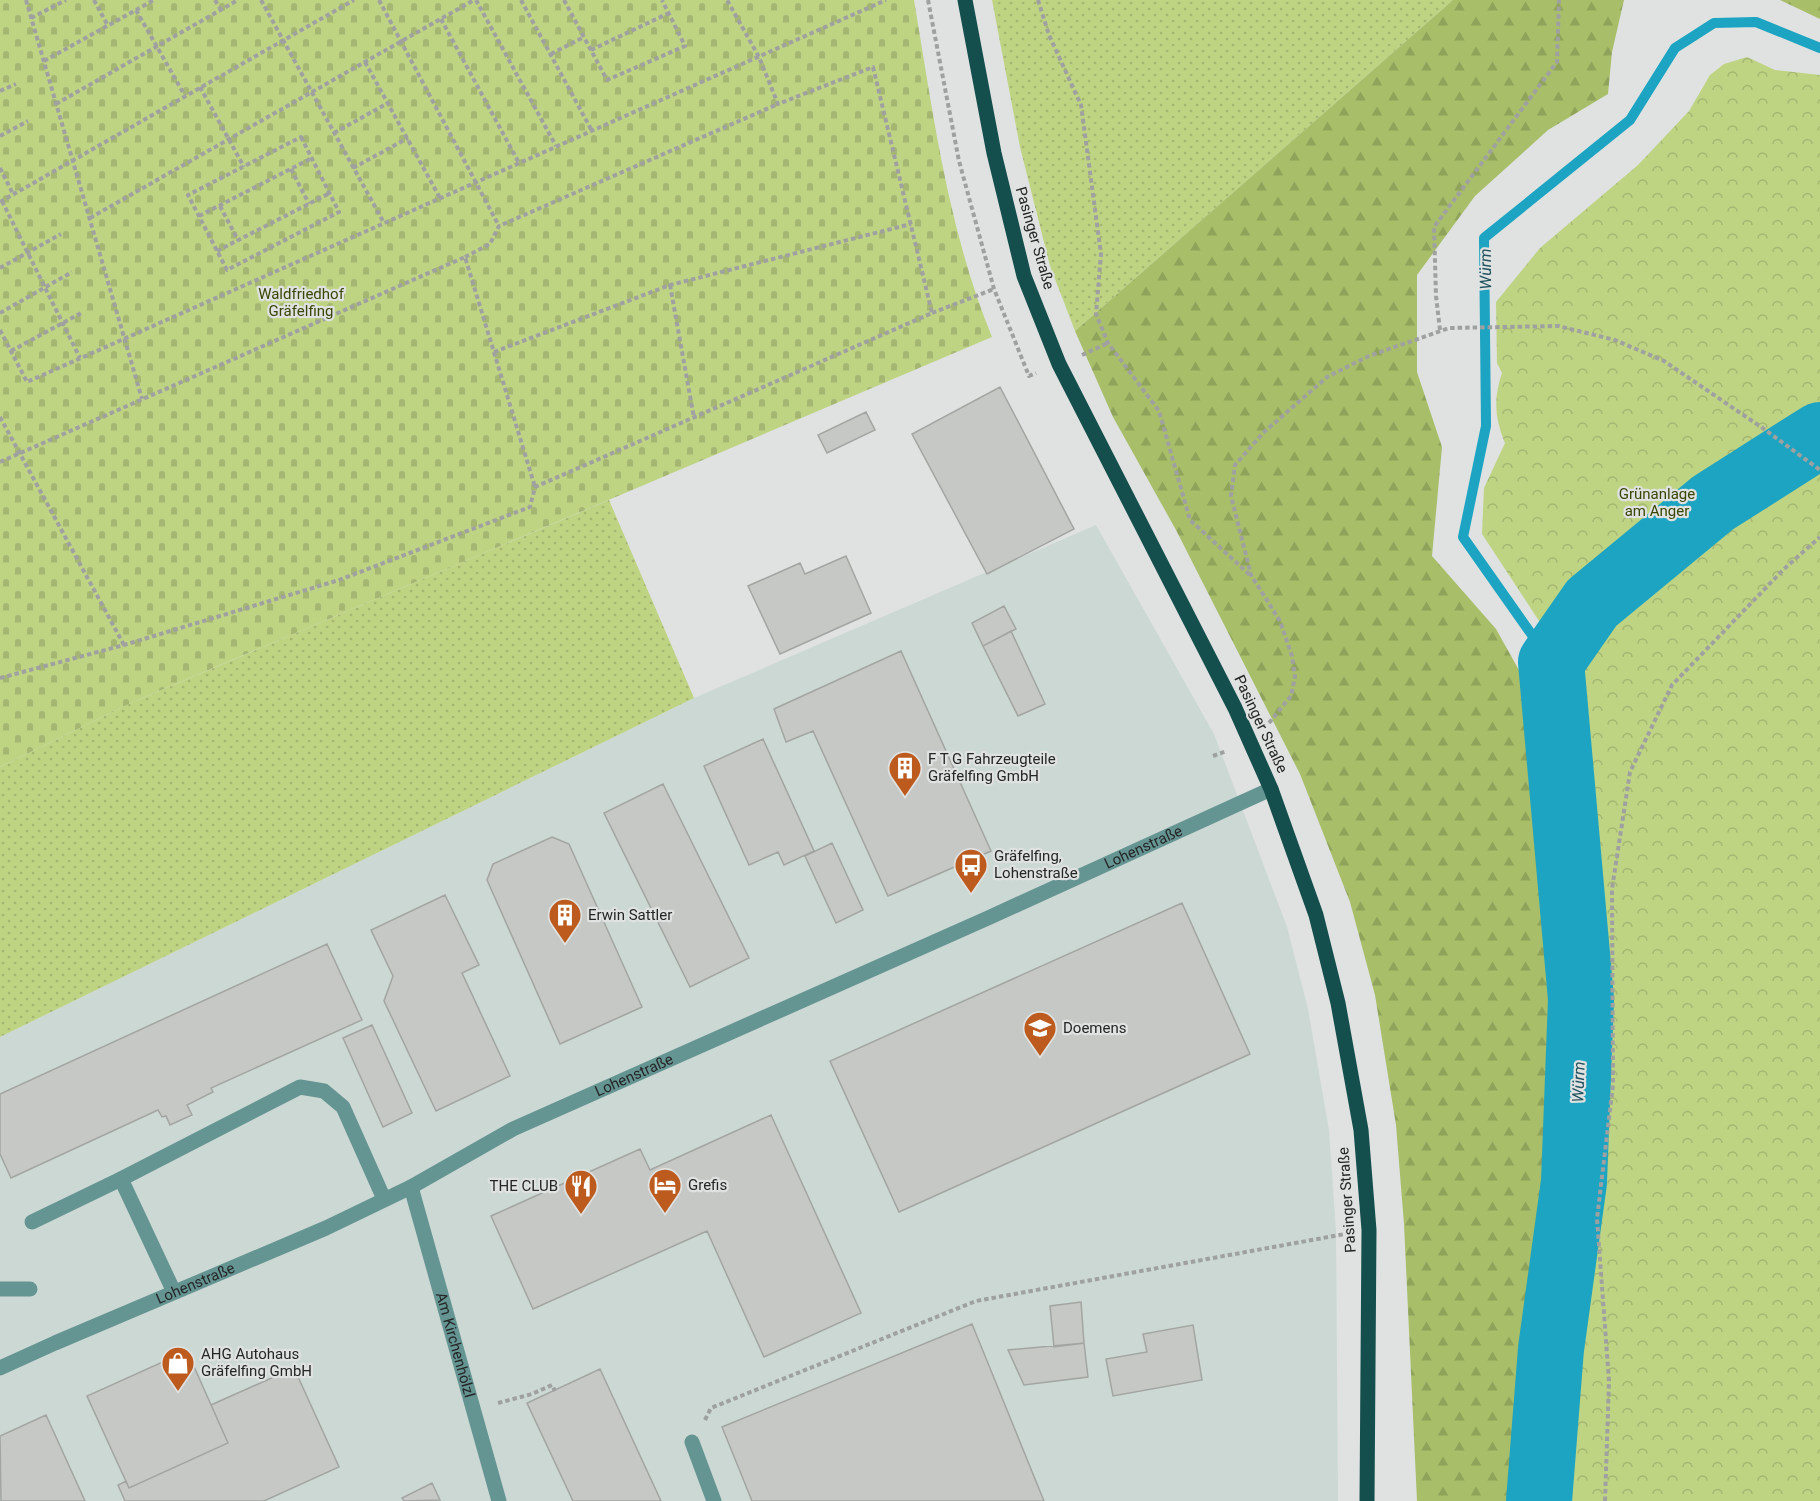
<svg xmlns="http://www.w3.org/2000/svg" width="1820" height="1501" font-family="Roboto,sans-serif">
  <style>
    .built { fill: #ccd8d3 }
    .grass { fill: url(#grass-dots) }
    .forest { fill: url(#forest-firs) }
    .cemetery { fill: url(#cemetery-stones) }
    .park { fill: url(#park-crowns) }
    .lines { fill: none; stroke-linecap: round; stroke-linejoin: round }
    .stream { stroke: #1ca4c2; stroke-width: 10 }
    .river { stroke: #1ca4c2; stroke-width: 66 }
    .building { fill: #c6c8c6; stroke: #a2a5a2; stroke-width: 1.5 }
    .path { stroke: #9fa1a1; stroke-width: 4; stroke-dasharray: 4.5 3; stroke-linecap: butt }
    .minor { stroke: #659593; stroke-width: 15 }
    .major { stroke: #144f4e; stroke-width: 15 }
    .labels { text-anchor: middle; stroke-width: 4.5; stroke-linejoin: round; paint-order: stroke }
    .street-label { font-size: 15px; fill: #252626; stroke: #dfe2e1 }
    .park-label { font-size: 15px; fill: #394603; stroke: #dfe2e1 }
    .poi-label { font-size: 15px; fill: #252626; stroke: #dfe2e1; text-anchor: start }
    .water-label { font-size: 16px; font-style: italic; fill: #20525f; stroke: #dfe2e1 }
  </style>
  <defs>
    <pattern id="grass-dots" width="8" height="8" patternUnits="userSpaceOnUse" patternTransform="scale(1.5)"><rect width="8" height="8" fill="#bfd483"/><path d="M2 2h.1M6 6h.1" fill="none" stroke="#a4b671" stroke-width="1.8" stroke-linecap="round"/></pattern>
    <pattern id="forest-firs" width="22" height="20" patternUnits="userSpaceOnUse" patternTransform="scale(1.5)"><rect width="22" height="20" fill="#a8be68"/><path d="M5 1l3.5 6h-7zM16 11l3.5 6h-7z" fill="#90a35a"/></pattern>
    <pattern id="cemetery-stones" width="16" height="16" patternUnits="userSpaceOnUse" patternTransform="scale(1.5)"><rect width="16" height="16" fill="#bfd483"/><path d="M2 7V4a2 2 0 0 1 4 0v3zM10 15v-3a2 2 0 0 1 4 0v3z" fill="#a4b671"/></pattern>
    <pattern id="park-crowns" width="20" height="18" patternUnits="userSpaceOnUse" patternTransform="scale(1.5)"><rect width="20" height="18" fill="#bfd483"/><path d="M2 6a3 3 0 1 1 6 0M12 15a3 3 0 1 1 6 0" fill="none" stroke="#a4b671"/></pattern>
  </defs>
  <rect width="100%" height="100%" fill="#dfe2e1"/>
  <!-- built -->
  <path class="built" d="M 1096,525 L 1214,734 L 1287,927 L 1308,1009 L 1329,1130 L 1336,1231 L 1338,1501 L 0,1501 L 0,1037 L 694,698 Z"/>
  <!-- grass -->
  <path class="grass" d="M 992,0 L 1453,0 L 1075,331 L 1050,266 L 1020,147 Z
    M 609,500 L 694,698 L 0,1037 L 0,767 L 131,703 Z"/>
  <!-- forest -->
  <path class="forest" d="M 1453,0 L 1624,0 L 1612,52 L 1608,94 L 1548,130 L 1475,196 L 1417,275 L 1417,372 L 1442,447 L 1432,556 L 1496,629 L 1535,699 L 1536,802 L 1561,1052 L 1531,1328 L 1515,1501 L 1417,1501 L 1404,1224 L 1396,1125 L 1375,995 L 1350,902 L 1300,774 L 1176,530 L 1113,417 L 1075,331 Z
    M 1780,0 L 1820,0 L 1820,19 Z"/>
  <!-- cemetery -->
  <path class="cemetery" d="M 0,0 L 914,0 C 933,113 948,230 992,337 L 131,703 L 0,767 Z"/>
  <!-- park -->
  <path class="park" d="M 1747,57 L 1775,70 L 1820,75 L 1820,1501 L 1515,1501 L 1531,1328 L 1561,1052 L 1545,890 L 1591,898 L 1583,856 L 1583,769 L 1580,676 L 1543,627 L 1482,534 L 1484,488 L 1505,443 C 1495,419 1493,399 1502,373 L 1497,363 L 1496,302 L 1540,248 L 1638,165 L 1689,111 L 1710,75 L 1724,64 Z"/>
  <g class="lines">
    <!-- stream -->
    <path class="stream" d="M 1551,662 L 1463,537 L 1486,426 L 1484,238 L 1630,120 L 1675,48 L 1714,23 L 1756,22 L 1820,48"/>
    <!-- river -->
    <path class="river" d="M 1539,1501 L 1551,1349 L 1574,1182 L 1581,999 L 1551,662 L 1592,603 L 1713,503 L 1820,435"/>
  </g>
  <!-- building -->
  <path class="building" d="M 1000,387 L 1074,529 L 987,574 L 912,434 Z
    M 866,412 L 875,430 L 827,453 L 818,435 Z
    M 846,556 L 871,613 L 780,654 L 748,586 L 800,563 L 805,574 Z
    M 1004,606 L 1016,629 L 983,646 L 972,623 Z
    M 1011,631 L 1045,704 L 1018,716 L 983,646 Z
    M 901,651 L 991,851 L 888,896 L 813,731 L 786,742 L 774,709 Z
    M 763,739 L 814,851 L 784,865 L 778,852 L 749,865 L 704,766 Z
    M 663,784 L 749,958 L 690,987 L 604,813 Z
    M 552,837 L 569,844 L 642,1007 L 560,1044 L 487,880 L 493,864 Z
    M 832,843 L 863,910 L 836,923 L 805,856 Z
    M 445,895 L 479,965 L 462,973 L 510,1076 L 436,1111 L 384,1001 L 393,976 L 371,930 Z
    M 1182,903 L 1250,1054 L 899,1212 L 830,1061 Z
    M 327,944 L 362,1020 L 211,1088 L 213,1092 L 187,1105 L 192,1115 L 170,1125 L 166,1116 L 162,1117 L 158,1110 L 11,1178 L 0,1154 L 0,1094 Z
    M 372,1025 L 412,1113 L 383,1127 L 343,1038 Z
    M 771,1115 L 861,1313 L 764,1357 L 707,1231 L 533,1309 L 491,1216 L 640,1149 L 650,1170 Z
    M 1081,1302 L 1084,1343 L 1054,1347 L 1050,1306 Z
    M 972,1324 L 1044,1501 L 752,1501 L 722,1427 Z
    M 1193,1325 L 1202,1380 L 1113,1396 L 1106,1359 L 1147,1352 L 1143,1334 Z
    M 1084,1343 L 1088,1377 L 1024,1385 L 1008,1350 Z
    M 187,1351 L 228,1443 L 129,1488 L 87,1396 Z
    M 294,1368 L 339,1467 L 264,1501 L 125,1501 L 118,1485 L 126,1481 L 129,1488 L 228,1443 L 211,1405 Z
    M 600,1369 L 661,1501 L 573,1501 L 527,1403 Z
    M 46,1415 L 85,1501 L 1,1501 L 0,1436 Z
    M 432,1483 L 440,1500 L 404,1501 L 402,1498 Z"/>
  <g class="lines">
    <!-- path -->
    <path class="path" d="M 26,0 L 142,399
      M 94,0 L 108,26
      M 215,0 L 221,10
      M 261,0 L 384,223
      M 379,0 L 499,226
      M 476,0 L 556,146
      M 521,0 L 592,131
      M 564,0 L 607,80 L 685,46 L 662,0
      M 928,0 L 959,161 L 994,289 L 1029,376 L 1036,373
      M 1038,0 L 1049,35 L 1081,105 L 1101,254 L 1096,314 L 1108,343 L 1159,411 L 1190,520 L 1250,575
      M 136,10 L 185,96
      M 31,18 L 66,0
      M 441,19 L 519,163
      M 591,50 L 669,13
      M 551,54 L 584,37
      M 44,61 L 154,0
      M 365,62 L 440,198
      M 200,87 L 244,167
      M 0,91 L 16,84
      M 56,104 L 238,0
      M 334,133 L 388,103
      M 0,136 L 28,121
      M 301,137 L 339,212 L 227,270 L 188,195 Z
      M 0,168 L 13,194
      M 353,168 L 408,138
      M 291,169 L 309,204
      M 2,201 L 80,358
      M 0,202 L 354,0
      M 220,206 L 238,240
      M 199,216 L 312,158
      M 90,218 L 474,0
      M 217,251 L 330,193
      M 465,257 L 490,244 L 499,226 L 778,104
      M 0,268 L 61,234
      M 670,285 L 694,418
      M 0,313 L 72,272
      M 932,313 L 994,289
      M 0,330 L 27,382 L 886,0
      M 1440,330 L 1436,296 L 1434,227 L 1557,62 L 1559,0
      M 11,351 L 83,312
      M 494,352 L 670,285 L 911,224
      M 1082,355 L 1108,343
      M 0,417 L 124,645
      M 0,462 L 465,257 L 535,487
      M 0,678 L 124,645 L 339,580 L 530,507 L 535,487 L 932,313 L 873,67 L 778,104 L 759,57 L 727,0
      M 1269,723 L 1291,696 L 1295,677 L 1292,656 L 1280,621 L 1251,575 L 1231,496 L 1235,465 L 1263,433 L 1318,385 L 1327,377 L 1369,356 L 1449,328 L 1558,326 L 1615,340 L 1664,361 L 1764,429 L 1820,470
      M 1213,756 L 1227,751
      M 498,1403 L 532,1394 L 552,1385 L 555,1391
      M 705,1420 L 711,1408 L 976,1301 L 1345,1234
      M 1605,1501 L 1609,1381 L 1597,1219 L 1613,1085 L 1612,889 L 1630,772 L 1672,685 L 1784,569 L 1820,537"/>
    <!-- minor -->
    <g class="minor">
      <path id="s1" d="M 411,1187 L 499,1501"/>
      <path d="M 32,1222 L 121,1179"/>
      <path d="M 0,1289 L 30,1289"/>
      <path d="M 174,1292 L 121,1179 L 300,1087 L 324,1091 L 343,1107 L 384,1199"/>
      <path id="s2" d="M 0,1368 L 55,1343 L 326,1228 L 411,1187 L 513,1129 L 988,918 L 1271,789"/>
      <path d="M 692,1442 L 714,1501"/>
    </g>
    <!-- major -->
    <path class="major" d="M 965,0 L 994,153 L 1024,276 L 1059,364 L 1235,708 L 1271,789 L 1316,915 L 1338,1003 L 1361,1130 L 1369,1230 L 1367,1501"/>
  </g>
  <!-- icons -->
  <defs>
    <symbol id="building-pin" viewBox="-11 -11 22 30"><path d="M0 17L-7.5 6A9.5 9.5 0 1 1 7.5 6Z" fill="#bd5b1f" stroke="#dfe2e1"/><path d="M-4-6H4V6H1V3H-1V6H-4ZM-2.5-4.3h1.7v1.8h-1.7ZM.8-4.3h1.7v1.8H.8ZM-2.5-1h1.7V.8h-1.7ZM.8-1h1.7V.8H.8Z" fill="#fff"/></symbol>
    <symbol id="bus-pin" viewBox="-11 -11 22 30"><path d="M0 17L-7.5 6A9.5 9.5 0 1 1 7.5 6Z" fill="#bd5b1f" stroke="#dfe2e1"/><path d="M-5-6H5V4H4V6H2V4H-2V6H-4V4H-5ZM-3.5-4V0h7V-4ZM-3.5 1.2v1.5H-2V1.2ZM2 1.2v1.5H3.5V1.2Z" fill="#fff"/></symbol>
    <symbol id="university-pin" viewBox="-11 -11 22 30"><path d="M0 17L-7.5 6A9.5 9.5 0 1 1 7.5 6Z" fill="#bd5b1f" stroke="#dfe2e1"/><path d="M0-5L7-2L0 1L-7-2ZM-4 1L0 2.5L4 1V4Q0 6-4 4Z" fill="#fff"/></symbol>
    <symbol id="hotel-pin" viewBox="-11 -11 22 30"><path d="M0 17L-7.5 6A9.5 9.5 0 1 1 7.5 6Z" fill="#bd5b1f" stroke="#dfe2e1"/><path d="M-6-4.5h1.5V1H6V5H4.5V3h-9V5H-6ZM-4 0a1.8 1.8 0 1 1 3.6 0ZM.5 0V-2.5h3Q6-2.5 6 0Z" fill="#fff"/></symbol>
    <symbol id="restaurant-pin" viewBox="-11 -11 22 30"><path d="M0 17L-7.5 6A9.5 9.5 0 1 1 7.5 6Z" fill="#bd5b1f" stroke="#dfe2e1"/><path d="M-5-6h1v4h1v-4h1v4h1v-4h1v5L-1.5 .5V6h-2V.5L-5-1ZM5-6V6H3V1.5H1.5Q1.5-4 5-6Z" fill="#fff"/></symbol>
    <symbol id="shop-pin" viewBox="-11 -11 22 30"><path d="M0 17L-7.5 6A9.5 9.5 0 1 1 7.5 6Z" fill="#bd5b1f" stroke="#dfe2e1"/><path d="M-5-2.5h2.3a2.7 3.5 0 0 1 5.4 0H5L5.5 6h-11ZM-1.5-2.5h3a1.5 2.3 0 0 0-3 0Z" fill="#fff"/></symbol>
  </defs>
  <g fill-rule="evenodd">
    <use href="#building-pin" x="886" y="749" width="38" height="52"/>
    <use href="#bus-pin" x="952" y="846" width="38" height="52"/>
    <use href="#building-pin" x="546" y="896" width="38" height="52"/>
    <use href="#university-pin" x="1021" y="1009" width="38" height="52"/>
    <use href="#hotel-pin" x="646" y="1166" width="38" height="52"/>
    <use href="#restaurant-pin" x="562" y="1167" width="38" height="52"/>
    <use href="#shop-pin" x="159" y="1344" width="38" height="52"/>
  </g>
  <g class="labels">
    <!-- street labels -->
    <g class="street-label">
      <text transform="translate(1035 238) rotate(74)" y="5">Pasinger Straße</text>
      <text transform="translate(1261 724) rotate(65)" y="5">Pasinger Straße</text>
      <text dy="5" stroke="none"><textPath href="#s2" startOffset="1257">Lohenstraße</textPath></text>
      <text dy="5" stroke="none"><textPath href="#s2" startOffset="699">Lohenstraße</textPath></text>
      <text transform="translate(1347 1200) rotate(-94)" y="5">Pasinger Straße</text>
      <text dy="5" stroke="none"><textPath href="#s2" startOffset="213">Lohenstraße</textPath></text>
      <text dy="5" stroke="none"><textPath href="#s1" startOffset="164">Am Kirchenhölzl</textPath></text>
    </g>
    <!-- park labels -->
    <g class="park-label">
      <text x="301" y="299">Waldfriedhof<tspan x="301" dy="17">Gräfelfing</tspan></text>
      <text x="1657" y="499">Grünanlage<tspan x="1657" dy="17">am Anger</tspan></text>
    </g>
    <!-- poi labels -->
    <g class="poi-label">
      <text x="928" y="764">F T G Fahrzeugteile<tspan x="928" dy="17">Gräfelfing GmbH</tspan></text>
      <text x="994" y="861">Gräfelfing,<tspan x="994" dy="17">Lohenstraße</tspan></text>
      <text x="588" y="920">Erwin Sattler</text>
      <text x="1063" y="1033">Doemens</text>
      <text x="688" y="1190">Grefis</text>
      <text x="558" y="1191" text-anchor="end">THE CLUB</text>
      <text x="201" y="1359">AHG Autohaus<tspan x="201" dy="17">Gräfelfing GmbH</tspan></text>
    </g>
    <!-- water labels -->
    <g class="water-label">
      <text transform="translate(1485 269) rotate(-91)" y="6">Würm</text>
      <text transform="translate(1578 1082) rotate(-88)" y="6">Würm</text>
    </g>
  </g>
</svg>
